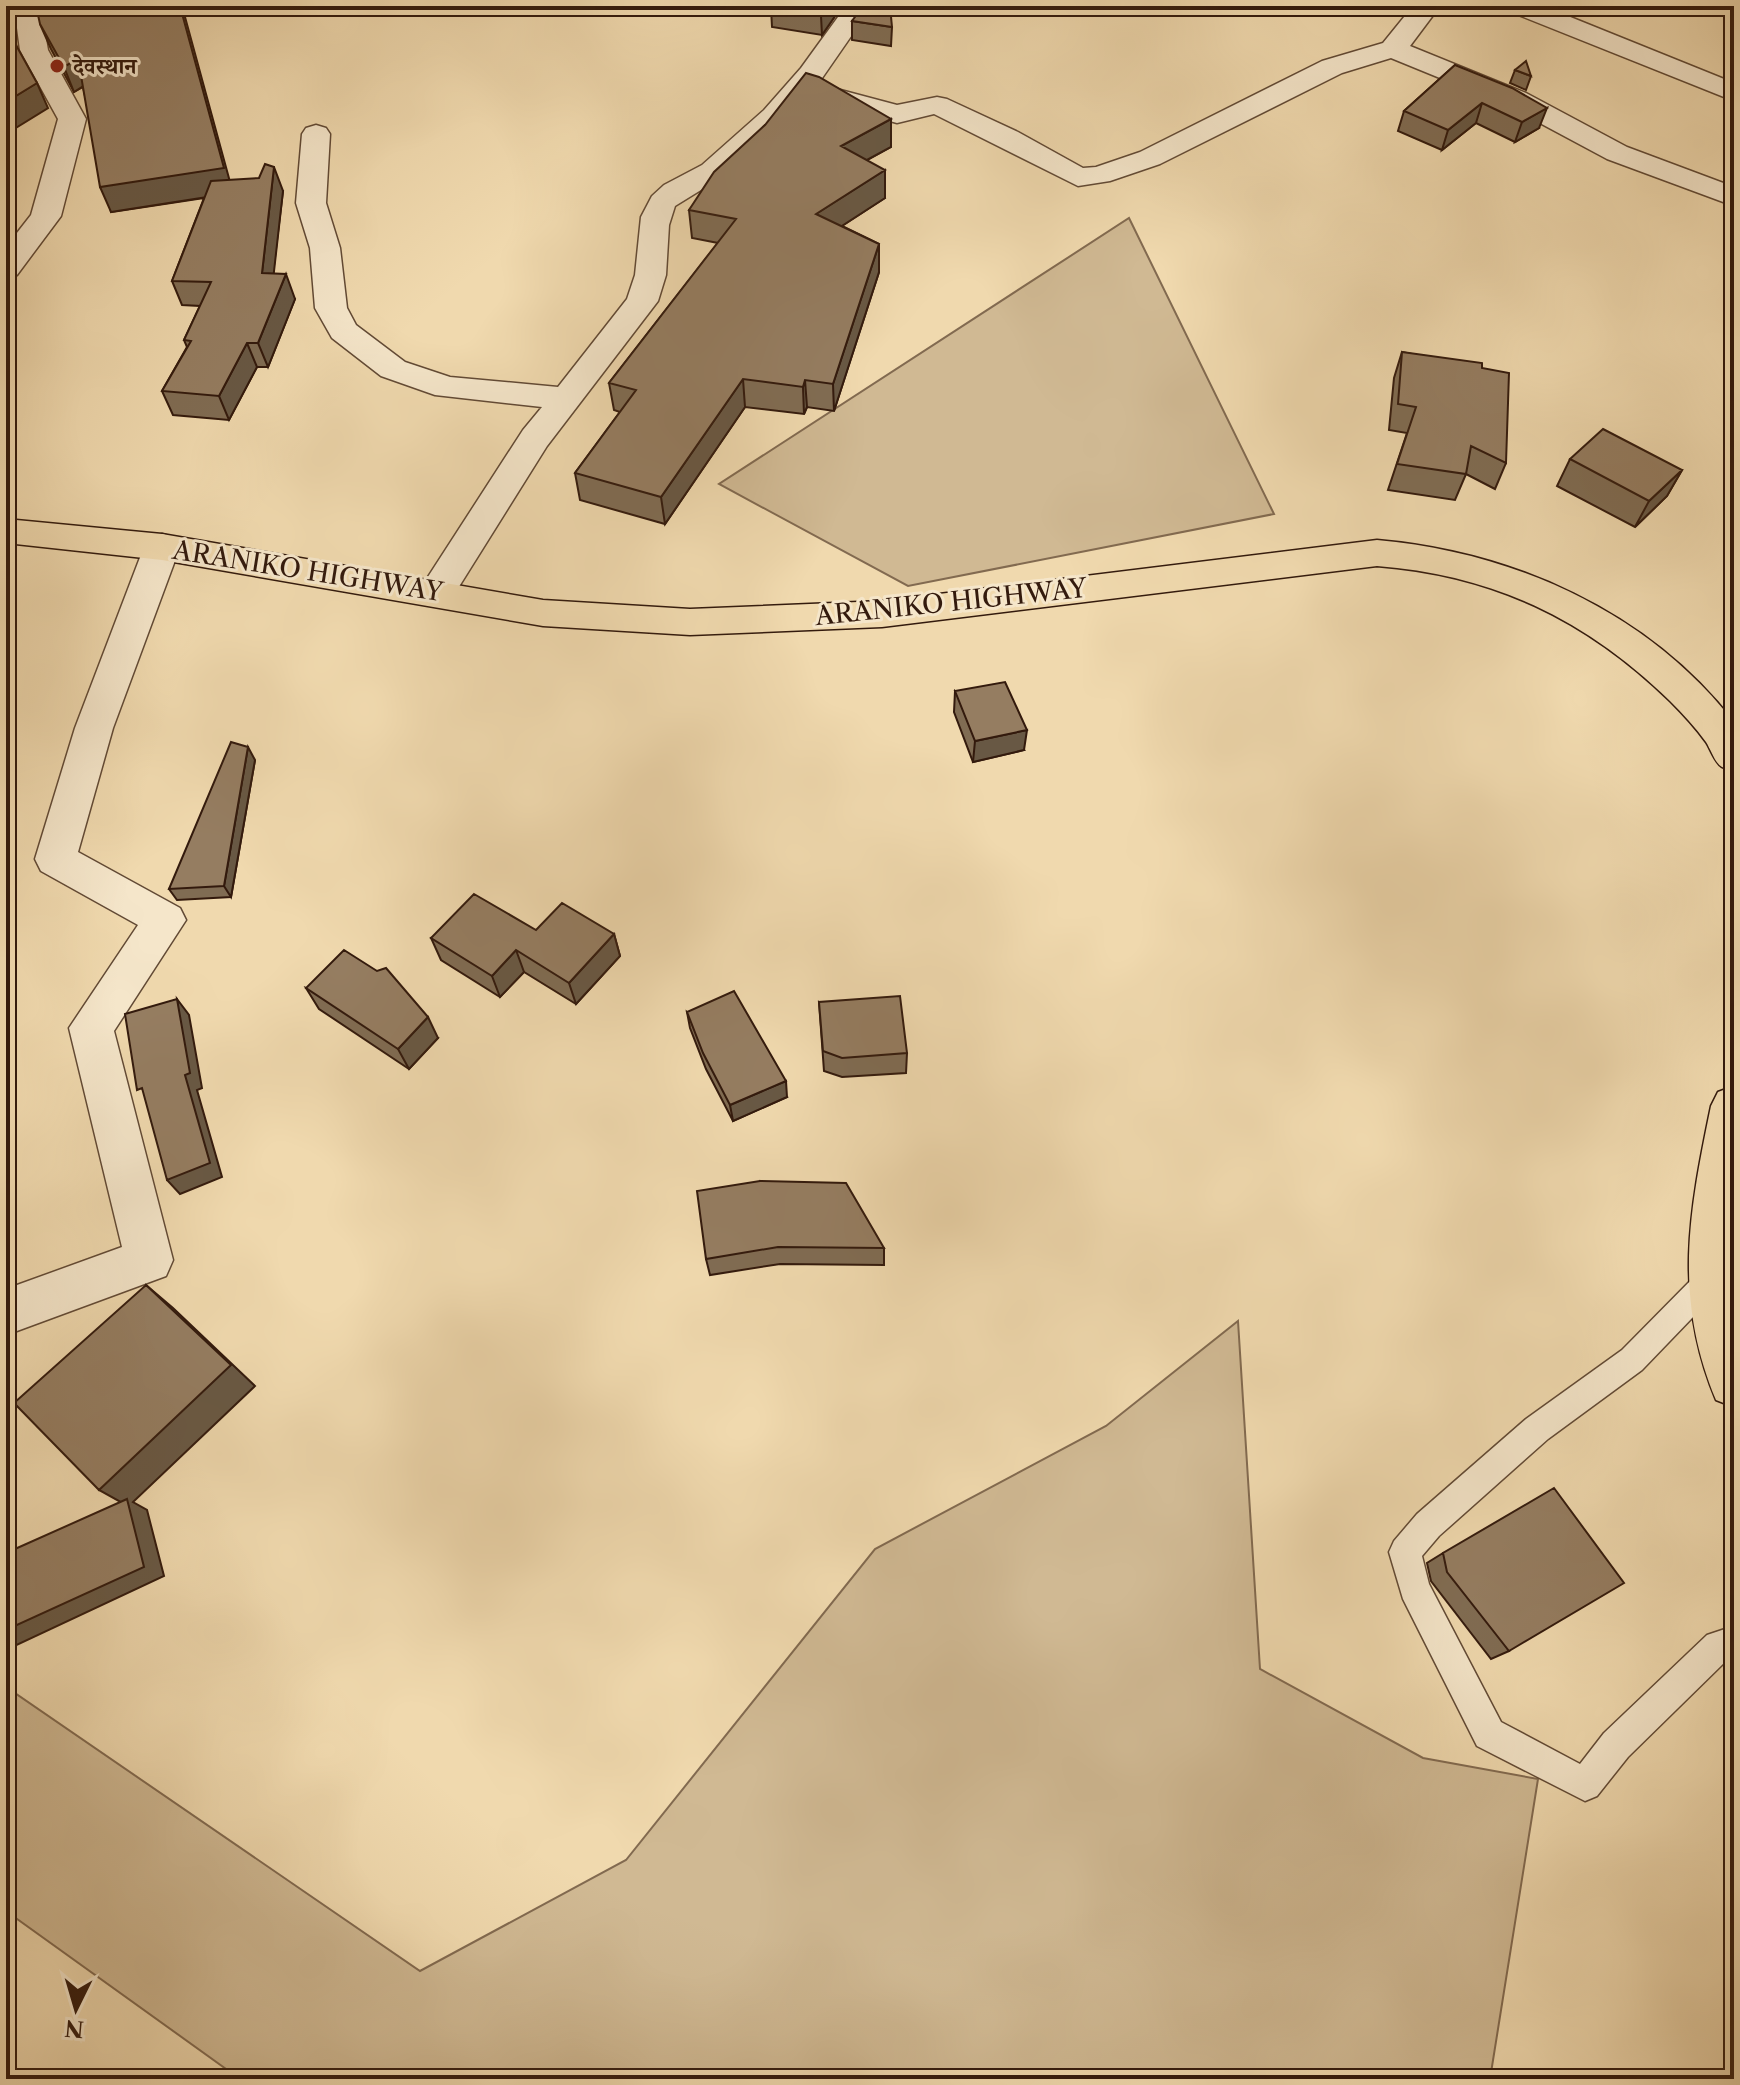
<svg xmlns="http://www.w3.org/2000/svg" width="1740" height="2085" font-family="'Libre Caslon Text','Noto Serif Devanagari',serif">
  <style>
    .green { fill: #d0b993; stroke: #826a50; stroke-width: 2 }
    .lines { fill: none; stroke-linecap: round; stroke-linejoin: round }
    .lane-casing { stroke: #624a35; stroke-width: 3 }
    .street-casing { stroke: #624a35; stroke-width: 3 }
    .highway-casing { stroke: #331a0d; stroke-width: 3 }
    .lane { fill: #f5e6ca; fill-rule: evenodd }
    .street { fill: #f5e6ca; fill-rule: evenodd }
    .highway { fill: #f0d9ae; fill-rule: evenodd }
    .wall { fill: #806c53; stroke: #331a0d; stroke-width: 2 }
    .shaded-wall { fill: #685844; stroke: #331a0d; stroke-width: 2 }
    .building { fill: #957d61; stroke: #331a0d; stroke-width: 2 }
    .poi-dot { fill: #8f2418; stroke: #f5e6ca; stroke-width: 3 }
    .labels { text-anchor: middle; stroke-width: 6; stroke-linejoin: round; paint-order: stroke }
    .far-poi-label { font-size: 22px; font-weight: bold; fill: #331a0d; stroke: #f5e6ca; text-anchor: start }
    .street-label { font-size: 26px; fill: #331a0d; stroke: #f5e6ca }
  </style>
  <rect width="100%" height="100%" fill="#f0d9ae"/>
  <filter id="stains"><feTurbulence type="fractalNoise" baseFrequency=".0025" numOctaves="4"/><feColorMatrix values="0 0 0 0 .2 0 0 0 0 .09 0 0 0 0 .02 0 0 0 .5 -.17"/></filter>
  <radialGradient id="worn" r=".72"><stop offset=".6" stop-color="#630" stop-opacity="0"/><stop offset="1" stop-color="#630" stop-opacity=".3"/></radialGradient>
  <!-- green -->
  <path class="green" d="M 1129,218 L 1274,514 L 908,586 L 719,484 Z
    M 1238,1321 L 1260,1669 L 1423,1758 L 1538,1779 L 1490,2079 L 240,2079 L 6,1911 L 6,1687 L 420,1971 L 626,1860 L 875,1549 L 1106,1426 Z"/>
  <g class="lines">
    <defs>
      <path id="lane" d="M 1709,1268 L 1719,1272 L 1723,1281 L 1719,1290 L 1642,1370 L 1548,1439 L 1439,1536 L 1422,1556 L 1429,1584 L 1501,1722 L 1580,1764 L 1604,1733 L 1707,1635 L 1734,1626 L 1734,1658 L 1727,1660 L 1628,1757 L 1597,1796 L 1585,1801 L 1477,1746 L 1403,1599 L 1389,1552 L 1394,1541 L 1417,1514 L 1526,1419 L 1622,1350 L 1699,1272 Z"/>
      <path id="street" d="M 14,6 L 40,6 L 48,50 L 86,119 L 61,216 L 17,275 L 6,277 L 6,247 L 31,215 L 58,119 L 20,50 Z
        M 846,6 L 872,6 L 818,84 L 897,105 L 937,97 L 947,99 L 1018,132 L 1083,168 L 1096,167 L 1140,152 L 1322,61 L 1383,43 L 1413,6 L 1440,6 L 1410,46 L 1526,93 L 1627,147 L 1734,187 L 1734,206 L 1607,159 L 1506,105 L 1391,58 L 1342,73 L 1160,164 L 1110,181 L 1078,186 L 934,114 L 897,123 L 806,98 L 744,160 L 722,177 L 675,206 L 669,225 L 666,275 L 658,301 L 547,446 L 450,601 L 437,605 L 424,601 L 419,592 L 424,583 L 523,430 L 542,407 L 435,395 L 381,376 L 332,338 L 315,308 L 310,248 L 296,203 L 302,134 L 306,128 L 316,125 L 326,128 L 330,134 L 326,203 L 340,248 L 347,308 L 356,325 L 405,362 L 450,377 L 558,387 L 627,299 L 635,275 L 641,217 L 652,196 L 664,185 L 702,165 L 764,110 L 801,68 Z
        M 1507,6 L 1543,6 L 1734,83 L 1734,101 L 1511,12 Z
        M 162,534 L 175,538 L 180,547 L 113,728 L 78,852 L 180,908 L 186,920 L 114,1031 L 173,1260 L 166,1276 L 6,1335 L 6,1289 L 122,1247 L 69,1028 L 138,925 L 41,871 L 35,859 L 75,728 L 144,547 L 149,538 Z"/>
      <path id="highway" d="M 6,519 L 162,534 L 543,600 L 690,609 L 882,601 L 1377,540 C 1513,552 1647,611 1733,721 L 1734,771 C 1730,770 1726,769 1722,767 C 1715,763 1711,750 1706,742 C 1695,727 1683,714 1670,701 C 1586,619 1493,575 1377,566 L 882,627 L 690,635 L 543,626 L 162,560 L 6,543 Z
        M 1734,1086 L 1734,1407 L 1716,1400 C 1673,1297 1689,1212 1711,1106 L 1718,1092 Z"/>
    </defs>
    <!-- lane casing -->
    <use href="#lane" class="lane-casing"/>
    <!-- street casing -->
    <use href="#street" class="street-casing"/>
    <!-- highway casing -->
    <use href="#highway" class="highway-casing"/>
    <!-- lane -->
    <use href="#lane" class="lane"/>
    <!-- street -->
    <use href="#street" class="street"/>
    <!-- highway -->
    <use href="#highway" class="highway"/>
  </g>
  <!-- wall -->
  <path class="wall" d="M 842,6 L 822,35 L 772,27 L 771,8 Z
    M 852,21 L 892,27 L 891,46 L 852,40 Z
    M 40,24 L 229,180 L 283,191 L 273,274 L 295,299 L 268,367 L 257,367 L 229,420 L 173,415 L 162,391 L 187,347 L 184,340 L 200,306 L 182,305 L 172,281 L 204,198 L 111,212 L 83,87 L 74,92 L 51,49 Z
    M 1455,65 L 1539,128 L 1515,142 L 1476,123 L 1442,150 L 1398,131 L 1404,111 Z
    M 1515,70 L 1531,76 L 1526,90 L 1510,83 Z
    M 891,119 L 891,147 L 867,160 L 885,198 L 842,226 L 879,244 L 879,272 L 834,411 L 807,407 L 804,414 L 745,407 L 665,524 L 580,500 L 575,473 L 620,412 L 614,410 L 609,383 L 718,243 L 692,238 L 689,210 L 765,125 Z
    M 1402,352 L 1482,368 L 1506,463 L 1495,489 L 1466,474 L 1455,500 L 1388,490 L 1407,433 L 1389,430 L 1394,378 Z
    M 1570,459 L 1682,470 L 1667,496 L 1635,527 L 1557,486 Z
    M 955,691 L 1024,750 L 973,762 L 954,712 Z
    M 255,760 L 231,897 L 177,900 L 169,889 Z
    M 536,930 L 614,934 L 620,956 L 576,1004 L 524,972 L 500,997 L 441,960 L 431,938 Z
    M 306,988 L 438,1038 L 409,1069 L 319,1009 Z
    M 819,1002 L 907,1053 L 906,1073 L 842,1077 L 824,1071 Z
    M 687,1012 L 787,1097 L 733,1121 L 706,1069 L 690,1028 Z
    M 760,1181 L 884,1248 L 884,1265 L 780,1264 L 710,1275 L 706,1259 Z
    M 1443,1553 L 1509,1651 L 1491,1659 L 1431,1581 L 1427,1563 Z"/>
  <!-- shaded-wall -->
  <path class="shaded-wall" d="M 6,6 L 11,6 L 17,51 L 6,27 Z
    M 180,6 L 182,6 L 233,193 L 111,212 L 100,187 Z
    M 828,6 L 842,6 L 822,35 L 821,16 Z
    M 78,58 L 88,83 L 74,92 L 64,67 Z
    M 37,83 L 48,108 L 6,134 L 6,102 Z
    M 1482,103 L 1476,123 L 1442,150 L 1448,130 Z
    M 1547,108 L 1539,128 L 1515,142 L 1522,122 Z
    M 891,119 L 891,147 L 841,174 L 841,146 Z
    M 274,167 L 283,191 L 271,298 L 262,273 Z
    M 885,170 L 885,198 L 817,242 L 816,214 Z
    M 879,244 L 879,272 L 834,411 L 833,384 Z
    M 286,274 L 295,299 L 268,367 L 258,343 Z
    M 247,343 L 257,367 L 229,420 L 219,396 Z
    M 743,379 L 745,407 L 665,524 L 661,497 Z
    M 805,380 L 807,407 L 804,414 L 803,387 Z
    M 1682,470 L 1667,496 L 1635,527 L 1649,501 Z
    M 1027,730 L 1024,750 L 973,762 L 975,741 Z
    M 248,747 L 255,760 L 231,897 L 224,886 Z
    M 614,934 L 620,956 L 576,1004 L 569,983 Z
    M 516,950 L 524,972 L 500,997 L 492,976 Z
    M 177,999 L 189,1015 L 202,1088 L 197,1090 L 222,1177 L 180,1194 L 167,1180 L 185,1075 Z
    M 428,1017 L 438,1038 L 409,1069 L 398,1049 Z
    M 786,1081 L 787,1097 L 733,1121 L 730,1105 Z
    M 146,1285 L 173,1308 L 255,1386 L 133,1502 L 147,1510 L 164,1576 L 6,1650 L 6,1630 L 128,1506 L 99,1490 Z"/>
  <!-- building -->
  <path class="building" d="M 36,6 L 180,6 L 224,168 L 100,187 L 78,58 L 64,67 L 40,24 Z
    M 773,6 L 828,6 L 821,16 L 771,8 Z
    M 863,6 L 890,6 L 892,27 L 852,21 Z
    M 6,27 L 37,83 L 6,102 Z
    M 1526,61 L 1531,76 L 1515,70 Z
    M 1455,65 L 1512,88 L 1547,108 L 1522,122 L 1482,103 L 1448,130 L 1404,111 Z
    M 806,73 L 819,77 L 891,119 L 841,146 L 885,170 L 816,214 L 879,244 L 833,384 L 805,380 L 803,387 L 743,379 L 661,497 L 575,473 L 636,390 L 609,383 L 736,219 L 689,210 L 714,172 L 765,125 Z
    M 265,164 L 274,167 L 262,273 L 286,274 L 258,343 L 247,343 L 219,396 L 162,391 L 191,341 L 184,340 L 211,282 L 172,281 L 211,181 L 259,178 Z
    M 1402,352 L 1482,363 L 1482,368 L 1509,373 L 1506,463 L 1471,446 L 1466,474 L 1397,464 L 1416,407 L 1398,404 Z
    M 1603,429 L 1682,470 L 1649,501 L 1570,459 Z
    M 1005,682 L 1027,730 L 975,741 L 955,691 Z
    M 231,742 L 248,747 L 224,886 L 169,889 Z
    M 474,894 L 536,930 L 562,903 L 614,934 L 569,983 L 516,950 L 492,976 L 431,938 Z
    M 344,950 L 377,971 L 386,968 L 428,1017 L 398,1049 L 306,988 Z
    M 734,991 L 786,1081 L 730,1105 L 703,1053 L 687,1012 Z
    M 900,996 L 907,1053 L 842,1058 L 823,1051 L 819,1002 Z
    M 177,999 L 190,1073 L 185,1075 L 210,1163 L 167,1180 L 142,1088 L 137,1090 L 125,1014 Z
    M 760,1181 L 846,1183 L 884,1248 L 778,1247 L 706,1259 L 697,1191 Z
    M 146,1285 L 231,1365 L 99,1490 L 14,1403 Z
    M 1554,1488 L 1624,1583 L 1509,1651 L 1447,1572 L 1443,1553 Z
    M 127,1499 L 144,1567 L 6,1630 L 6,1553 Z"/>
  <!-- markers -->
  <circle class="poi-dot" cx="57" cy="66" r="8"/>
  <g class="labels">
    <!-- far-poi labels -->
    <g class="far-poi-label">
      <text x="73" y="74">देवस्थान</text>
    </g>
    <!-- street labels -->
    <g class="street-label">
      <text transform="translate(308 571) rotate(9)" y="9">ARANIKO HIGHWAY</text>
      <text transform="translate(951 602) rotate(-6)" y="9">ARANIKO HIGHWAY</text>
    </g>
  </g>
  <!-- margin -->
  <rect width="1740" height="2085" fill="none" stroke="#f0d9ae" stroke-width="32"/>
  <rect x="8" y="8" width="1724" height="2069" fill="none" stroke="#331a0d" stroke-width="4"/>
  <rect x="16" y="16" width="1708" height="2053" fill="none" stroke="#331a0d" stroke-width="2"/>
  <!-- north arrow -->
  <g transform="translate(76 2009) rotate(185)" stroke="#f5e6ca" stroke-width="6" paint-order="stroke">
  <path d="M0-6L14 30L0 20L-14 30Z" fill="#331a0d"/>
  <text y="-12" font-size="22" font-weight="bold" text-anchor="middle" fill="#331a0d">N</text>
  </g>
  <rect width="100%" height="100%" filter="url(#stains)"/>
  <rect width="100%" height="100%" fill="url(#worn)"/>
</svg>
